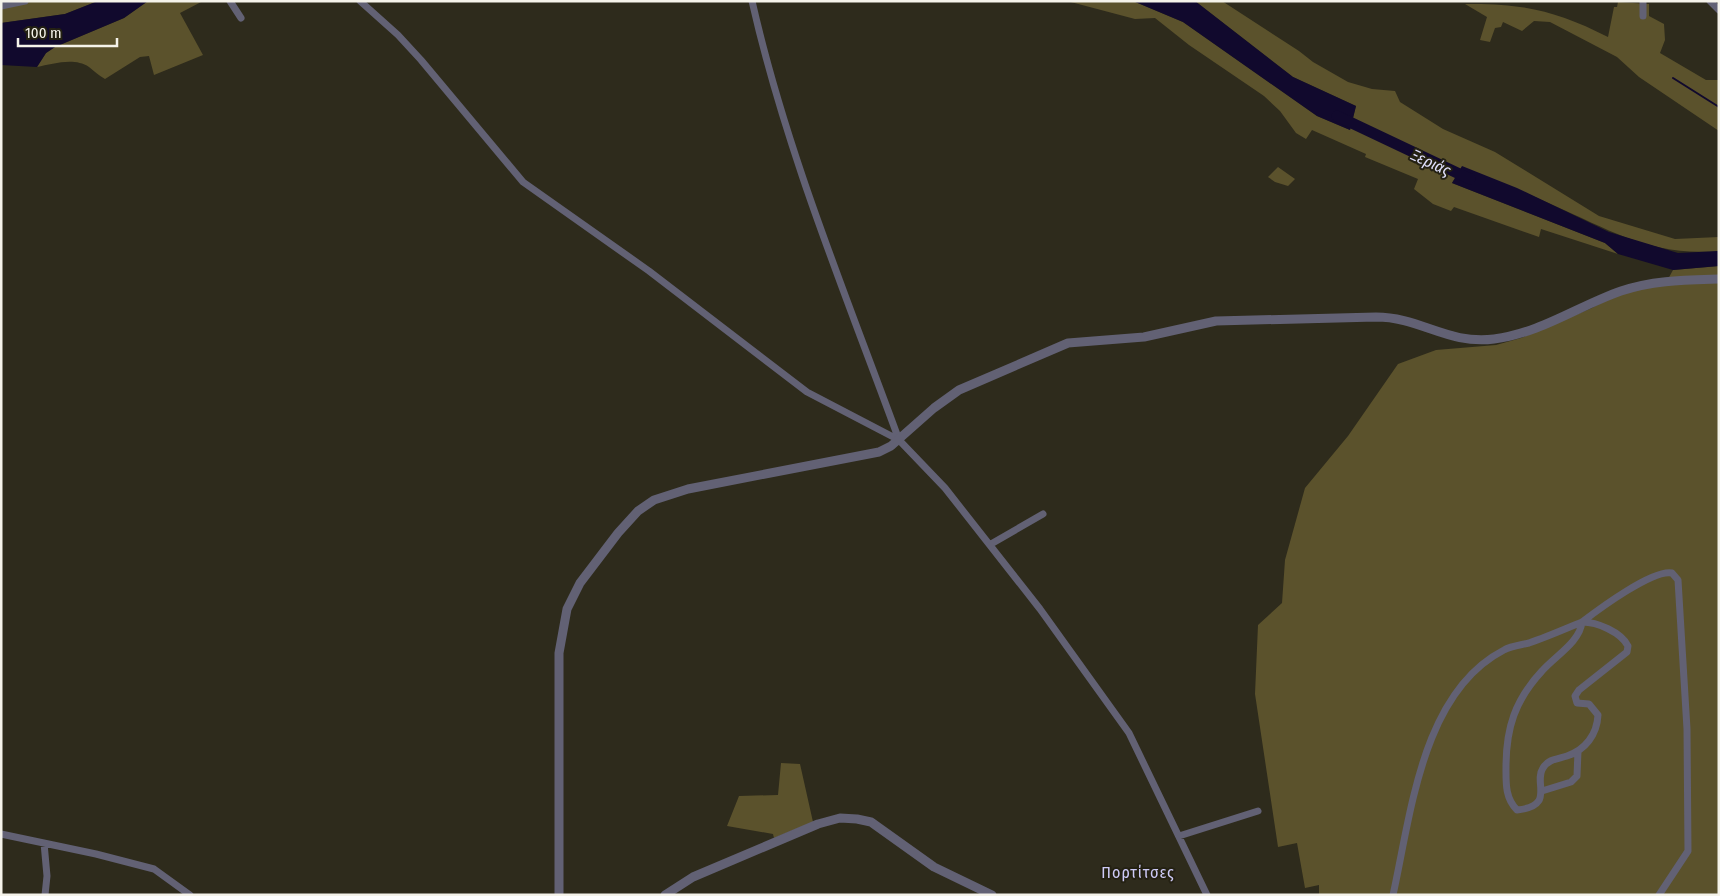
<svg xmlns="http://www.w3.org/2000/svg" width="1720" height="896" font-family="'Fira Sans Condensed',sans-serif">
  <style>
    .green { fill: #5b522c }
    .water { fill: #11092d }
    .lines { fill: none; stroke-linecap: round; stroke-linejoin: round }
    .stream { stroke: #11092d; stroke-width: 2 }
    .river { stroke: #11092d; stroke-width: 11 }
    .minor { stroke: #626174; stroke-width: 7 }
    .tertiary { stroke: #626174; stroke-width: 9 }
    .labels { text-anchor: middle; stroke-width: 4; stroke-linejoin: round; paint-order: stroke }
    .water-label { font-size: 16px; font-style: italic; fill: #e1e0fd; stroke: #242113 }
    .neighbourhood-label { font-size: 16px; letter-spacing: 1px; fill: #cecbf7; stroke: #242113 }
  </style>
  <rect width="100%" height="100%" fill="#2e2b1c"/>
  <!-- green -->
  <path class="green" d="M 25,1 L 98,1 L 65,14 L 1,23 L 1,6 Z
    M 148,1 L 203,1 L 180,13 L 203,55 L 154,75 L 149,56 L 140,57 L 105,79 C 98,75 94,71 89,67 C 74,57 53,64 37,67 L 46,53 L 55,47 L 124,18 Z
    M 1067,1 L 1133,1 L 1183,22 L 1317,116 L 1350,130 L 1356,106 L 1293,77 L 1195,1 L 1222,1 L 1299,51 L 1313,62 L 1348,82 L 1372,89 L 1395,91 L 1400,102 L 1443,129 L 1495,152 L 1599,216 L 1675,239 L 1719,237 L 1719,251 C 1653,257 1612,231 1555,206 C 1524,192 1493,179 1462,167 L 1452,183 L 1605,243 L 1618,254 L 1541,229 L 1539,237 L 1454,207 L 1451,211 L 1433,204 L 1414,189 L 1418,179 L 1365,157 L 1366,154 L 1312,130 L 1306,139 L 1296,133 L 1280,111 L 1264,96 L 1189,45 L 1155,18 L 1135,19 Z
    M 1618,2 L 1649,4 L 1649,16 L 1664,24 L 1665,40 L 1660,53 L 1706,80 L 1719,80 L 1719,131 L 1639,77 L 1617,57 L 1550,22 L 1534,21 L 1522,31 L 1503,22 L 1501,27 L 1495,28 L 1490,42 L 1480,40 L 1487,17 L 1465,4 C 1522,3 1557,11 1608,37 L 1614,7 L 1617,7 Z
    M 1278,167 L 1295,179 L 1288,186 L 1275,182 L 1268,177 Z
    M 1719,266 L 1719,279 L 1667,281 L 1673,270 Z
    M 1719,280 L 1719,895 L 1319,895 L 1319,885 L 1305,888 L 1297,843 L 1278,847 L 1255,694 L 1258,625 L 1282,603 L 1285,560 L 1305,488 L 1348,436 L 1398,364 L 1436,350 L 1496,345 L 1521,338 L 1592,308 L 1621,292 L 1650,285 Z
    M 781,763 L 800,764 L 813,822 L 774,838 L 773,834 L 727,826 L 739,796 L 778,795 Z"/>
  <!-- water -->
  <path class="water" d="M 98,1 L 148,1 L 124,18 L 55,47 L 46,53 L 37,67 L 1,65 L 1,23 L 65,14 Z
    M 1133,1 L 1195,1 L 1293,77 L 1356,106 L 1350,130 L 1317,116 L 1183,22 Z
    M 1462,166 L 1517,188 L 1609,232 L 1678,253 L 1719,251 L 1719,266 L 1673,270 L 1618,254 L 1605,243 L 1452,183 Z"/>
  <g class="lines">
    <!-- stream -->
    <path class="stream" d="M 1673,78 L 1719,107"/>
    <!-- river -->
    <path class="river" d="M 1337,116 L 1470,179"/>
    <!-- minor -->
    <path class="minor" d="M 230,1 L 241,18
      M 360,1 L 398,35 L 421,60 L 523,182 L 649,271 L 807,392 L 899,440 L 945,488 L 1040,609 L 1129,733 L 1207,895
      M 752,1 C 786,151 846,295 899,440
      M 1643,1 L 1643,16
      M 1710,1 L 1719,10
      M 1,6 L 25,1
      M 991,544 L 1043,514
      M 1582,622 C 1599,609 1653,569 1672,573 L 1678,580 L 1687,729 L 1688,851 L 1659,895
      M 1542,791 L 1571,782 L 1577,776 L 1578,751
      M 1,834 L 96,854 L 154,869 L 190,895
      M 1179,836 L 1258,811
      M 44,843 L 47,876 L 45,895
      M 1393,895 C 1411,814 1422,692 1504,650 C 1511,646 1521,645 1529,643 C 1547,637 1565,629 1582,622 C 1580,642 1555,656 1542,671 C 1515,700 1506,728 1506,767 C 1506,783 1505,798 1517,810 C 1556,806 1533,783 1543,768 C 1548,759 1558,759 1567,756 C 1585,750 1597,735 1598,715 L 1589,704 L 1577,703 L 1575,696 L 1579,690 L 1627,652 L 1628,646 C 1621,632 1597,622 1582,622"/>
    <!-- tertiary -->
    <path class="tertiary" d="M 559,895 L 559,653 L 567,609 L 580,583 L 618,533 L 638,511 L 654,500 L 688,489 L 879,452 L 891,446 L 934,408 L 959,390 L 1068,343 L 1144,337 L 1216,321 L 1376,317 C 1420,317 1448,345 1494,339 C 1541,333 1578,306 1621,291 C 1653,280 1686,280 1719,279
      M 665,895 L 693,877 L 818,824 L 840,818 L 857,819 L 871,822 L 934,867 L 992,895"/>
  </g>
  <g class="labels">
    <!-- water labels -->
    <g class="water-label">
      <text transform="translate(1431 162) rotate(25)" y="6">Ξεριάς</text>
    </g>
    <!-- neighbourhood labels -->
    <g class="neighbourhood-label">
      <text x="1138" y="878">Πορτίτσες</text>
    </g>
  </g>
  <!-- border -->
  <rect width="1720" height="896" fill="none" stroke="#f5f3ea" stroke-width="5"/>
  <!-- scale -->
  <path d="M18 38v8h99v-8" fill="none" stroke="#f5f3ea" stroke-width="2.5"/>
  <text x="25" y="38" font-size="15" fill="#f5f3ea" stroke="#242113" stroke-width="4" paint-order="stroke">100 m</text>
</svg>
